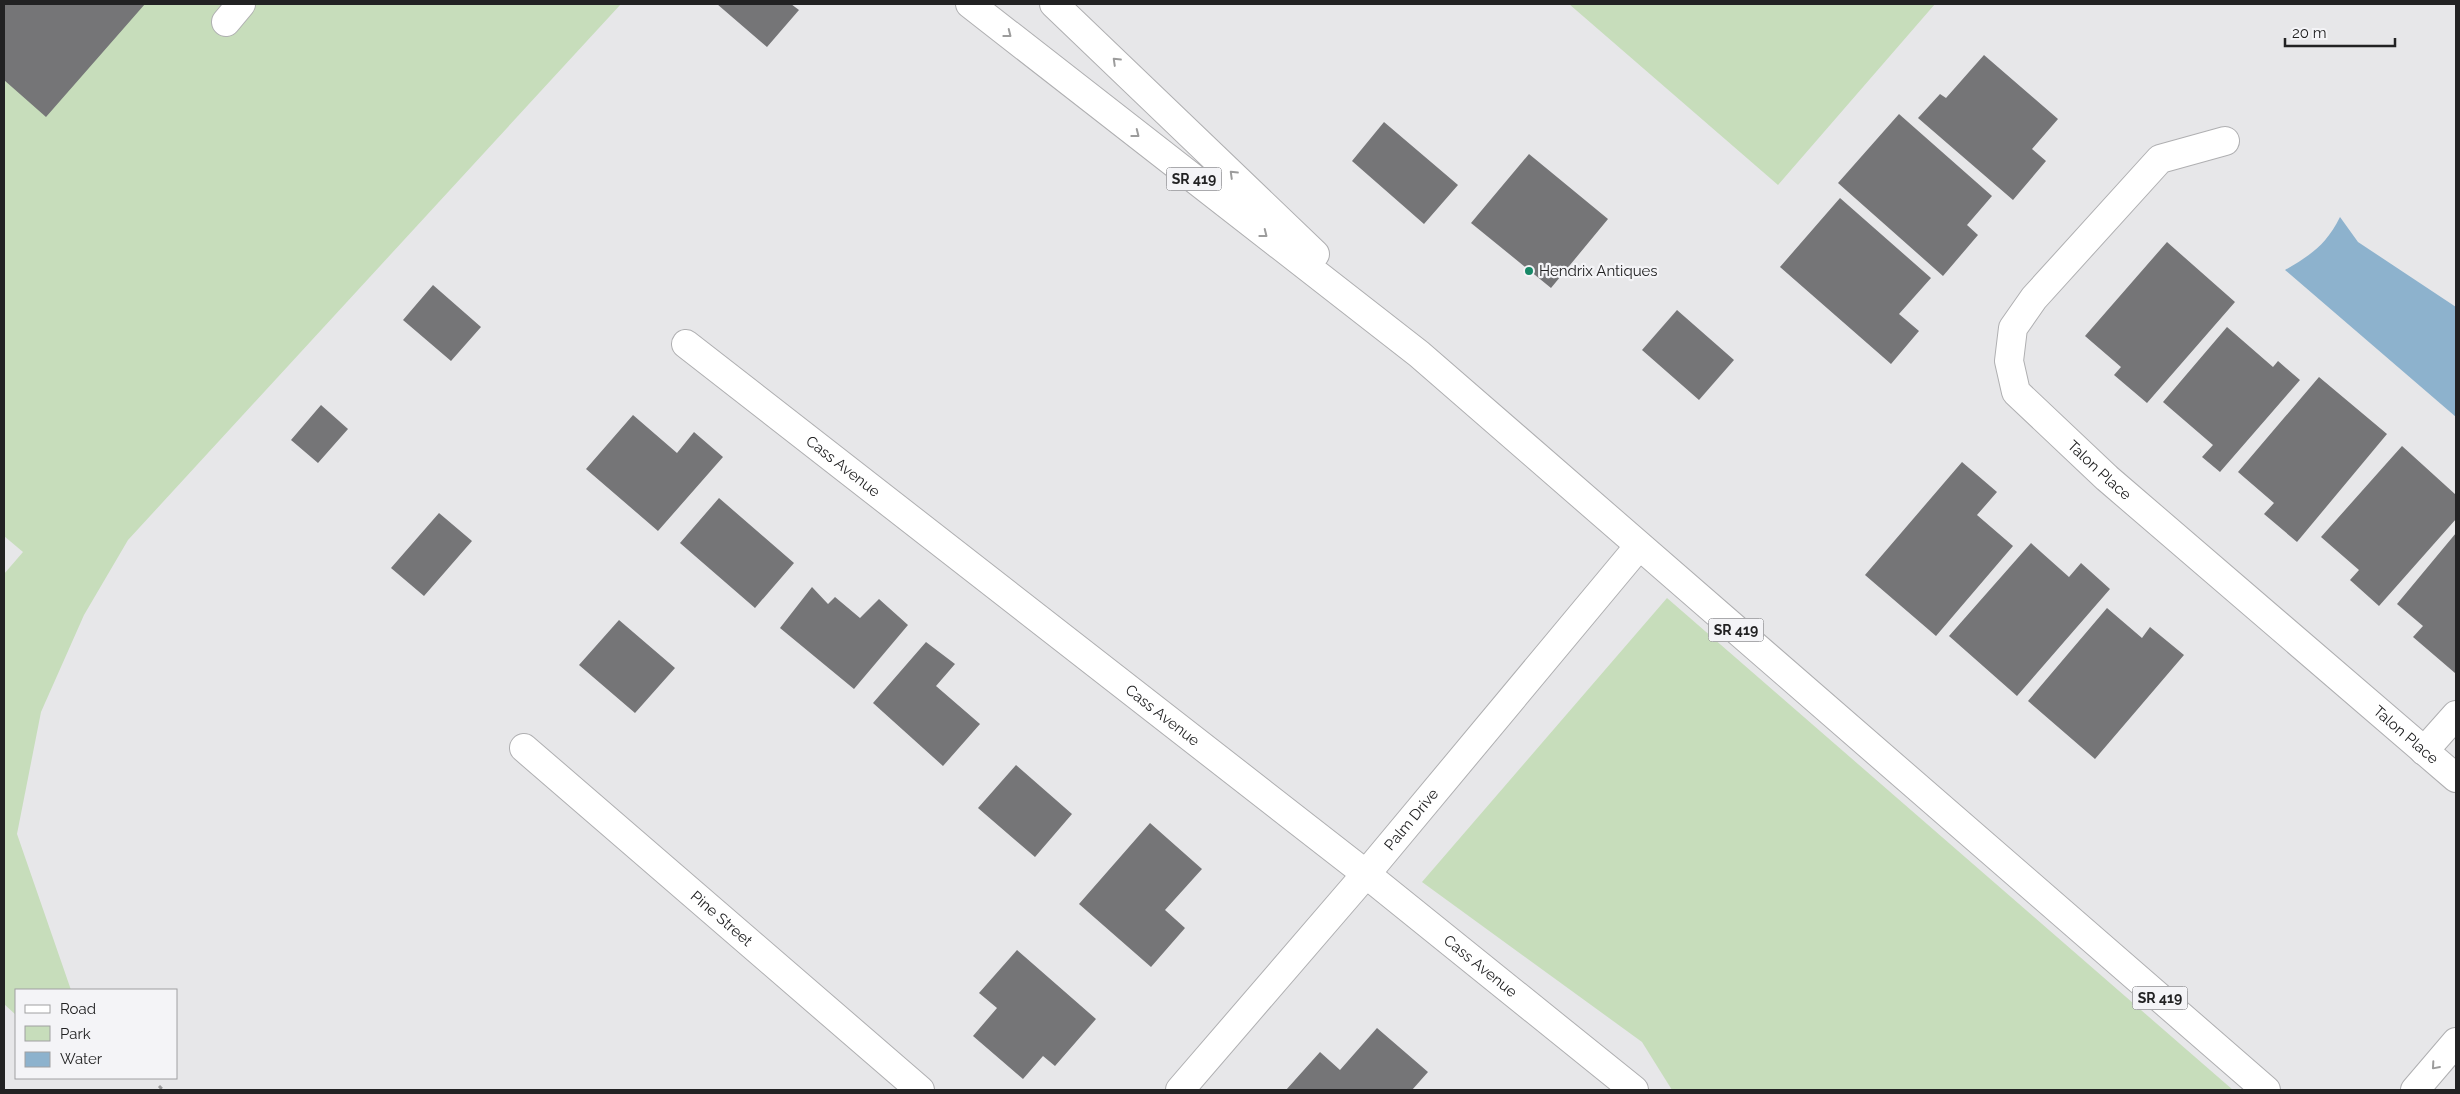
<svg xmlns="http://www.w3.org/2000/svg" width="2460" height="1094" font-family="Raleway,sans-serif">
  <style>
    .green { fill: #c7ddbb }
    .water { fill: #8db2cd }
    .building { fill: #757577 }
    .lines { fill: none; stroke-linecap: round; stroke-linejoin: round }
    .minor-casing { stroke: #afafb1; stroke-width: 30 }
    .major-casing { stroke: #afafb1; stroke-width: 30 }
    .path { stroke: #99999a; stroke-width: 3; stroke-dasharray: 4 2.5; stroke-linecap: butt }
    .minor { stroke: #fff; stroke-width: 28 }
    .major { stroke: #fff; stroke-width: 28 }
    .oneway { stroke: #9c9c9c }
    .poi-dot { fill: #188867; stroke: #f4f4f7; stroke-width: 2 }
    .labels { text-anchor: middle; stroke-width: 4.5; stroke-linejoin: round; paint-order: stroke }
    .shield { fill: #f4f4f7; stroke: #616163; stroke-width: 1 }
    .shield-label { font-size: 14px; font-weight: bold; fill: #222223 }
    .poi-label { font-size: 15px; fill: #222223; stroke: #f4f4f7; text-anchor: start }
    .street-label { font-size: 15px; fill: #222223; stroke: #f4f4f7 }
  </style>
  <rect width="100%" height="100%" fill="#e7e7e9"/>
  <!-- green -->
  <path class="green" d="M 4,4 L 621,4 L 128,540 L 84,615 L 41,712 L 17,834 L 71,990 L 16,990 L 16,1015 L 4,1004 L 4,574 L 23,552 L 4,536 Z
    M 1569,4 L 1935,4 L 1778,185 Z
    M 1667,598 L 2233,1090 L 1672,1090 L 1642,1042 L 1422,882 Z"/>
  <!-- water -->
  <path class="water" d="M 2340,217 L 2358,242 L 2456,307 L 2456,417 L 2285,270 C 2311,255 2326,245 2340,217 Z"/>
  <!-- building -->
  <path class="building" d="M 4,4 L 145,4 L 46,117 L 4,80 Z
    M 717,4 L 791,4 L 799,10 L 767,47 Z
    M 1984,55 L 2058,119 L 2032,149 L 2046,161 L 2013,200 L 1918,118 L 1940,94 L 1946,98 Z
    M 1899,114 L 1992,196 L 1967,225 L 1978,235 L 1943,276 L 1838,183 Z
    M 1384,122 L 1458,185 L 1424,224 L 1352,161 Z
    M 1529,154 L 1608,219 L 1551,288 L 1471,223 Z
    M 1840,198 L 1931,278 L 1899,314 L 1919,331 L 1891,364 L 1780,267 Z
    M 2167,242 L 2235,302 L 2147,403 L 2114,375 L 2121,367 L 2085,336 Z
    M 433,285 L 481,327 L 451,361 L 403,320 Z
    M 1677,310 L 1734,360 L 1699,400 L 1642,350 Z
    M 2227,327 L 2273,367 L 2278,361 L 2300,380 L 2220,472 L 2202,457 L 2213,445 L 2163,402 Z
    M 2319,377 L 2387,434 L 2297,542 L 2264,514 L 2274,503 L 2238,472 Z
    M 321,405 L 348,429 L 318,463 L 291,440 Z
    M 633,415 L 677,453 L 694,432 L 723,457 L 658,531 L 586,469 Z
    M 2402,446 L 2456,495 L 2456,519 L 2379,606 L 2350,580 L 2359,570 L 2321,537 Z
    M 1962,462 L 1997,492 L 1977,515 L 2013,546 L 1936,636 L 1865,575 Z
    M 719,498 L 794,563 L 755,608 L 680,543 Z
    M 439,513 L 472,541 L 424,596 L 391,568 Z
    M 2456,533 L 2456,671 L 2455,673 L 2413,637 L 2423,626 L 2397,604 Z
    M 2031,543 L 2069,577 L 2081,563 L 2110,589 L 2017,696 L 1949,636 Z
    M 812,587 L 828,604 L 835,597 L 860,618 L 879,599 L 908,625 L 854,689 L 780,628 Z
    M 2107,608 L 2142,638 L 2150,627 L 2184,655 L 2095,759 L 2028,701 Z
    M 619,620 L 675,668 L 635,713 L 579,665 Z
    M 926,642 L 955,664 L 936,686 L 980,724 L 943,766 L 873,703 Z
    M 1016,765 L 1072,814 L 1035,857 L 978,808 Z
    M 1150,823 L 1202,869 L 1165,910 L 1185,928 L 1151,967 L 1079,904 Z
    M 1017,950 L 1096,1019 L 1055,1066 L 1043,1056 L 1023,1079 L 973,1036 L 997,1008 L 979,993 Z
    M 1377,1028 L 1428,1072 L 1412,1090 L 1286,1090 L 1320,1052 L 1340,1070 Z"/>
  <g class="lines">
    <defs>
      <g id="minor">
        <path d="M 226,22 L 241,4"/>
        <path id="s1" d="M 2225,141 L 2160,159 L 2034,298 L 2013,328 L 2009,361 L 2016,392 L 2107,478 L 2456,778"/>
        <path id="s2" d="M 686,344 L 1366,874 L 1634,1090"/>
        <path id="s3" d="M 524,748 L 920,1090"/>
        <path d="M 2424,751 L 2456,715"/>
        <path id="s4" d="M 1180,1090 L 1366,874 L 1639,546"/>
        <path d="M 2415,1090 L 2456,1042"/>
      </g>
      <path id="major" d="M 970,4 L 1419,354 L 2266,1090
        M 1054,4 L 1315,254"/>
    </defs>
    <!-- minor casing -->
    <use href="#minor" class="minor-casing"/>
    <!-- major casing -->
    <use href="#major" class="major-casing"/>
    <!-- path -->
    <path class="path" d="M 159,1086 L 163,1090"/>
    <!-- minor -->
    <use href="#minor" class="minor"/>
    <!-- major -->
    <use href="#major" class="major"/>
  </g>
  <!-- one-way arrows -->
  <defs><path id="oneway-chevron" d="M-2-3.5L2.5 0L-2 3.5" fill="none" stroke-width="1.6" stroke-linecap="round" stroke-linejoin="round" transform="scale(1.25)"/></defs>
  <g class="oneway">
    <use href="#oneway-chevron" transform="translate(1008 34) rotate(38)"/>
    <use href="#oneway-chevron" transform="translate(1116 61) rotate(-136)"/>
    <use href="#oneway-chevron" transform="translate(1136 134) rotate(38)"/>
    <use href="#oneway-chevron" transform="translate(1233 174) rotate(-136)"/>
    <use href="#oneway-chevron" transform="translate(1264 234) rotate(38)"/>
    <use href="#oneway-chevron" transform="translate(2435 1066) rotate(131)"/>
  </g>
  <!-- markers -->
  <circle class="poi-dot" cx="1529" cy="271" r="5"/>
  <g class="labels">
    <!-- shield labels -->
    <g class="shield">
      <rect x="1166.5" y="167.5" width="55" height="23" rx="4"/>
      <rect x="1708.5" y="618.5" width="55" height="23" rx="4"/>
      <rect x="2132.5" y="986.5" width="55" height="23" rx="4"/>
    </g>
    <g class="shield-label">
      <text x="1194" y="184">SR 419</text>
      <text x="1736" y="635">SR 419</text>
      <text x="2160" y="1003">SR 419</text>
    </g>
    <!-- poi labels -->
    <g class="poi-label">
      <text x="1539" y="276">Hendrix Antiques</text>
    </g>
    <!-- street labels -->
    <g class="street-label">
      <text dy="5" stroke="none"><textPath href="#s2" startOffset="199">Cass Avenue</textPath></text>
      <text dy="5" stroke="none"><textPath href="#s1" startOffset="471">Talon Place</textPath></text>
      <text dy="5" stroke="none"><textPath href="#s2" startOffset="604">Cass Avenue</textPath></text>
      <text dy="5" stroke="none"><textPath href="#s1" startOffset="876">Talon Place</textPath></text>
      <text dy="5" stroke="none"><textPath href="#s4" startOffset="356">Palm Drive</textPath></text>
      <text dy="5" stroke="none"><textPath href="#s3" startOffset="261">Pine Street</textPath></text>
      <text dy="5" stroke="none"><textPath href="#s2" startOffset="1009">Cass Avenue</textPath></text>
    </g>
  </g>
  <!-- border -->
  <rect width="2460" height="1094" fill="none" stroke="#222223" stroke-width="10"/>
  <!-- legend -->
  <rect x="15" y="989" width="162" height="90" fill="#f4f4f7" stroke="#a0a0a2"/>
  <rect x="25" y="1005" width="25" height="8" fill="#ffffff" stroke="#a0a0a2"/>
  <text x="60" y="1014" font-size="15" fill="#222223">Road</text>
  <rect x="25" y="1026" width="25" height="15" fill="#c7ddbb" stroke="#a0a0a2"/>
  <text x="60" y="1039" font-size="15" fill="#222223">Park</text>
  <rect x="25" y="1052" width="25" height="15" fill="#8db2cd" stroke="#a0a0a2"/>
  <text x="60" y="1064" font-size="15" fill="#222223">Water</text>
  <!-- scale -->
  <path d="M2285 38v8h110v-8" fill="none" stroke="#222223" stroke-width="2.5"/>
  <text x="2292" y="38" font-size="15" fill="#222223" stroke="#f4f4f7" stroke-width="4" paint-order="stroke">20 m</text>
</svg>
